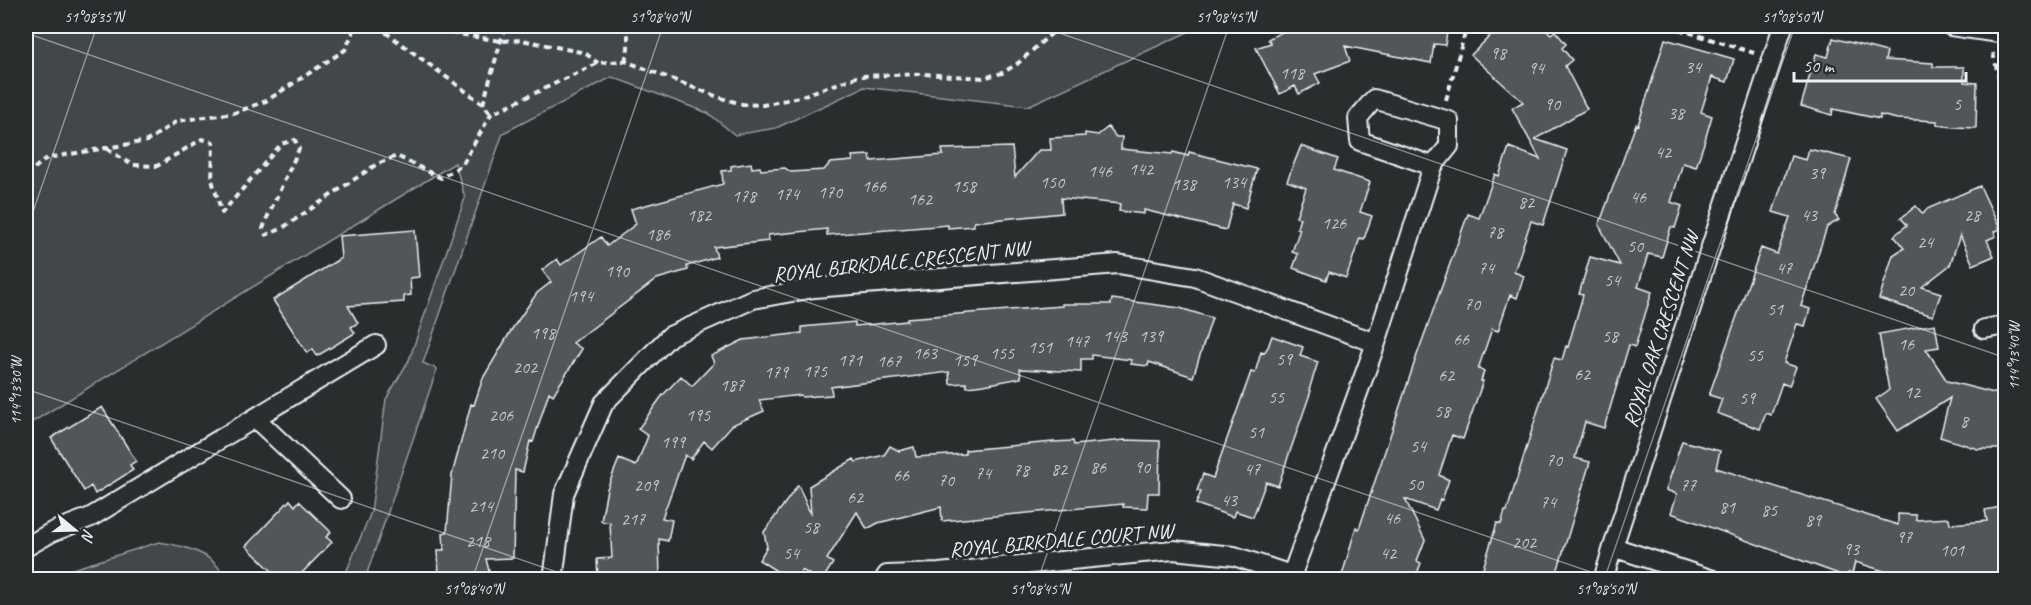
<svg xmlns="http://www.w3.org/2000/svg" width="2031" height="605" font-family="Caveat,sans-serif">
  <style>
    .green { fill: #424648; stroke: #959ca0; stroke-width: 1.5 }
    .building { fill: #535759; stroke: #e8f1f8; stroke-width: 1.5 }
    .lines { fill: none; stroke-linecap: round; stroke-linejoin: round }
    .minor-casing { stroke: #e8f1f8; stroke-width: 22 }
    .path { stroke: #e8f1f8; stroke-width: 4; stroke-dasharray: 6 4.5; stroke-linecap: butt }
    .minor { stroke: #2a2d2e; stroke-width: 18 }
    .ticks { fill: none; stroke: #e8f1f8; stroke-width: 1.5; stroke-opacity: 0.45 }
    .labels { text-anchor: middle; stroke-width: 6; stroke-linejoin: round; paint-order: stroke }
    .number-label { font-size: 18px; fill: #c3cad0 }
    .street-label { font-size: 21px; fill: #e8f1f8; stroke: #2a2d2e }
    .neatline { fill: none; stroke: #e8f1f8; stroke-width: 2 }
    .ticks-label { font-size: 15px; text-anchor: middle; fill: #e8f1f8 }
  </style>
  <rect width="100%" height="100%" fill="#2a2d2e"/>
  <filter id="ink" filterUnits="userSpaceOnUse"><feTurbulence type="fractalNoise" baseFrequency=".0167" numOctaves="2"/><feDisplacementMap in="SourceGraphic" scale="12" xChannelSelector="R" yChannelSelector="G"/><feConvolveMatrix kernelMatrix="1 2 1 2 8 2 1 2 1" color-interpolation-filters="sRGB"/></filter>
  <g filter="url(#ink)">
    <!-- green -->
    <path class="green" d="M 26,26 L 1201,26 L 1028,106 L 864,87 L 776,128 L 735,135 L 708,113 L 612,77 L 503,133 L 423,363 L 437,369 L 365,579 L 343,580 L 371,512 L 386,399 L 409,360 L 465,198 L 455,163 L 26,426 Z
      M 159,542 C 185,546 215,553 225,579 L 41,579 Z"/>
    <!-- building -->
    <path class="building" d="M 1294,26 L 1448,26 L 1445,45 L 1434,44 L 1431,63 L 1345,46 L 1350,61 L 1315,74 L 1320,83 L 1299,94 L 1295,86 L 1280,94 L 1256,48 L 1271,43 L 1268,39 Z
      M 1500,26 L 1542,26 L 1551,34 L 1555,31 L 1566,44 L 1562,48 L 1572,60 L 1565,66 L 1587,109 L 1535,139 L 1567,150 L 1543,225 L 1531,221 L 1514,272 L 1524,276 L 1517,298 L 1510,295 L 1498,331 L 1492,329 L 1478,369 L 1484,371 L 1481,381 L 1483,381 L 1463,439 L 1452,435 L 1439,475 L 1449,480 L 1442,500 L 1440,499 L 1436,510 L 1405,499 L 1425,540 L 1417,561 L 1421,563 L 1415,579 L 1341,579 L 1356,527 L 1359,529 L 1417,355 L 1468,214 L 1479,218 L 1495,174 L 1499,176 L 1509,147 L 1540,159 L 1512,108 L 1523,102 L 1471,55 Z
      M 1833,38 L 1887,52 L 1885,60 L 1933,63 L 1933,67 L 1964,67 L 1964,82 L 1977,83 L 1976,128 L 1954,127 L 1937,125 L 1937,121 L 1897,119 L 1880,115 L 1880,119 L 1833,109 L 1832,115 L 1801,106 L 1816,54 L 1828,57 Z
      M 1665,39 L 1734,59 L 1727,82 L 1712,77 L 1701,112 L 1712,116 L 1705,140 L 1696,167 L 1683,163 L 1671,202 L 1682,206 L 1675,228 L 1671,227 L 1662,257 L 1648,254 L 1638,287 L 1652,292 L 1635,347 L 1629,345 L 1604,428 L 1585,422 L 1575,458 L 1590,462 L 1558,569 L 1553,579 L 1495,579 L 1481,575 L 1497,523 L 1501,524 L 1505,511 L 1507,511 L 1554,358 L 1562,360 L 1566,346 L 1568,347 L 1583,295 L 1579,294 L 1590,257 L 1620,265 L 1599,225 L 1636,124 L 1638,125 Z
      M 1108,127 L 1116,137 L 1122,137 L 1121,149 L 1172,154 L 1173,152 L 1188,156 L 1189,152 L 1257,169 L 1246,208 L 1233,204 L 1226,230 L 1144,210 L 1144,214 L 1119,211 L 1120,204 L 1061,198 L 1062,213 L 974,222 L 974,226 L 948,228 L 948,225 L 827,235 L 827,229 L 768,235 L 769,241 L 714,247 L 717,257 L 687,266 L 688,270 L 657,279 L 573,343 L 582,349 L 553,395 L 549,392 L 533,442 L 530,441 L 523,472 L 515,470 L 513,558 L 486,559 L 491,579 L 439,579 L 438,550 L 444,550 L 443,533 L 447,532 L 452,475 L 471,404 L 474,405 L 483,378 L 512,329 L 537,293 L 551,282 L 542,270 L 557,259 L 561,265 L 601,237 L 607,246 L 636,224 L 631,209 L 723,184 L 722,171 L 731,170 L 731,166 L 751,163 L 752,168 L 760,167 L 761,170 L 785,168 L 791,172 L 824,170 L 830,163 L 853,161 L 852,156 L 870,155 L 871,161 L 943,155 L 942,149 L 1012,147 L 1015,177 L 1039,150 L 1051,150 L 1050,138 L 1085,136 L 1085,133 L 1098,135 Z
      M 1301,146 L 1338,159 L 1334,170 L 1370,182 L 1360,212 L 1372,216 L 1364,239 L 1360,238 L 1346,278 L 1329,272 L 1326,280 L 1293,268 L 1298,254 L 1292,252 L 1300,229 L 1297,228 L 1300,218 L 1296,217 L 1306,188 L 1287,181 Z
      M 1809,149 L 1851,159 L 1835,215 L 1839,220 L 1827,227 L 1801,306 L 1810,309 L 1805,326 L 1797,324 L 1784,363 L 1796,367 L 1789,386 L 1782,383 L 1771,415 L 1766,413 L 1760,429 L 1717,413 L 1722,399 L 1709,395 L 1761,248 L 1777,254 L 1790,217 L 1773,212 L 1791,156 L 1806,160 Z
      M 1980,186 L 2000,229 L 1994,232 L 1996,236 L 1987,240 L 1994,256 L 1973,265 L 1960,235 L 1950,265 L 1922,287 L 1941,293 L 1933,316 L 1879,299 L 1893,255 L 1904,248 L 1894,236 L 1907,225 L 1901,218 L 1916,206 L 1923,214 L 1927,209 Z
      M 415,230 L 419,277 L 410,278 L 411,295 L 404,296 L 404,302 L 348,306 L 358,323 L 351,327 L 355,333 L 317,356 L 313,349 L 307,353 L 273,300 L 341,258 L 339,236 Z
      M 1112,299 L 1180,308 L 1212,318 L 1193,377 L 1149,362 L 1148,366 L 1131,364 L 1132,360 L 1092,355 L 1092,359 L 1081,359 L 1081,372 L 1020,369 L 1021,378 L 984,385 L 967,387 L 966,383 L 950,384 L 949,372 L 831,387 L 832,395 L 802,397 L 801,395 L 759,400 L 764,411 L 732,425 L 712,448 L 704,441 L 691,459 L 685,455 L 662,518 L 672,520 L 668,541 L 659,539 L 660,579 L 598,579 L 597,559 L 612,558 L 610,523 L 601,521 L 607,489 L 619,459 L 636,466 L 648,436 L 638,429 L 662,396 L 681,376 L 692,386 L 714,363 L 711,356 L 743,340 L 802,333 L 802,327 L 855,322 L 855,326 L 907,321 L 907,318 L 1062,306 L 1062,304 L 1111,304 Z
      M 1935,324 L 1939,347 L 1926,349 L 1947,381 L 2006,396 L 2006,449 L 1978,449 L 1940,437 L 1950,398 L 1898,431 L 1876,399 L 1889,390 L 1879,334 Z
      M 1272,336 L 1303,347 L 1300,356 L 1318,362 L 1309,390 L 1311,391 L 1278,486 L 1266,482 L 1253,517 L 1235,511 L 1233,517 L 1196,504 L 1201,492 L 1197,491 L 1203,474 L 1213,478 L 1251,372 L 1255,373 L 1261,352 L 1264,353 L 1268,347 Z
      M 102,407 L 136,461 L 130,465 L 133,470 L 95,494 L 91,486 L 84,491 L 51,438 Z
      M 1125,440 L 1160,441 L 1159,493 L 1148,493 L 1147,508 L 1123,507 L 1123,504 L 942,521 L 941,507 L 878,523 L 867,529 L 857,512 L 827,559 L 833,563 L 823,579 L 817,579 L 802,570 L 797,579 L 789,579 L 759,560 L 767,547 L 764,532 L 798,485 L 811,515 L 809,486 L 854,459 L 856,462 L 884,455 L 890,446 L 899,451 L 914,447 L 916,457 L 965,454 L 965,450 L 1053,442 L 1073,441 L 1074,445 Z
      M 1682,441 L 1720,451 L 1716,468 L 1898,525 L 1898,514 L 1916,515 L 1916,520 L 1949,518 L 1950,524 L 1987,521 L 1985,510 L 2006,506 L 2006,574 L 1944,579 L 1896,579 L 1897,575 L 1855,562 L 1852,574 L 1848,573 L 1847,577 L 1671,513 L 1677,494 L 1666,490 Z
      M 290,500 L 295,506 L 299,501 L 331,532 L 326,537 L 332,542 L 296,579 L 280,579 L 246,546 Z"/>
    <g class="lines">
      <defs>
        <path id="minor" d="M 1951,26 L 2006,34
          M 1984,329 L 2006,325
          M 255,418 L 341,499
          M 26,547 L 52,532 L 91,517 L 376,345
          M 553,580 L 564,494 L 604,403 L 670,336 L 753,299 L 814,288 L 1118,264 L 1195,277 L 1376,343
          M 884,580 L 887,575 L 939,573 L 1173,550 L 1234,556 L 1291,575
          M 1290,580 L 1376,343 L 1433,166 L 1449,146 L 1449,121 L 1374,99 L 1358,118 L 1360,141 L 1433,166
          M 1603,580 L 1613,547
          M 1713,580 L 1613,547 L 1783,26"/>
      </defs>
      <!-- minor casing -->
      <use href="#minor" class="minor-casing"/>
      <!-- path -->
      <path class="path" d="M 377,26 L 483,104 L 491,114
        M 410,26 L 501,41 L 522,40 L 585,53 L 598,63
        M 1669,26 L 1754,53
        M 1993,53 L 2006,108
        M 625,61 L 628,48 L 628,26
        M 1446,100 L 1467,26
        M 483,104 L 505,26
        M 107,149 L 132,165 L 157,166 L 202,139 L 213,142 L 212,180 L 222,213 L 281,144 L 295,140 L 299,149 L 266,220 L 263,229 L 266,235 L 281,229 L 377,164 L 397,156 L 441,178 L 462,165 L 491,114 L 598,63 L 625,61 L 718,97 L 742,104 L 763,105 L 799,97 L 859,76 L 923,74 L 983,78 L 1002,73 L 1017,64 L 1060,26
        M 26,175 L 47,158 L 147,141 L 177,121 L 234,113 L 266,101 L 345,50 L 356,26"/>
      <!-- minor -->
      <use href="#minor" class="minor"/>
    </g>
  </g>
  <!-- ticks -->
  <path class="ticks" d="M 1039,26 L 2006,358M 26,33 L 1614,580M 26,232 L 97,26M 26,389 L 580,580M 472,580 L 663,26M 1038,580 L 1229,26M 1604,580 L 1795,26"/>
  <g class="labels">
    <!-- number labels -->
    <g class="number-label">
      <text x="1498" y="59">98</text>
      <text x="1693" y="73">34</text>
      <text x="1536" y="74">94</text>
      <text x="1292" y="79">118</text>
      <text x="1552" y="110">90</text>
      <text x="1957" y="110">5</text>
      <text x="1676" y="119">38</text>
      <text x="1663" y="158">42</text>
      <text x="1141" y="175">142</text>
      <text x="1100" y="177">146</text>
      <text x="1817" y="179">39</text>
      <text x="1052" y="188">150</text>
      <text x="1234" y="188">134</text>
      <text x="1184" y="190">138</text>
      <text x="874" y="192">166</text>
      <text x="964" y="192">158</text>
      <text x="830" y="198">170</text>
      <text x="787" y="200">174</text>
      <text x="744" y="202">178</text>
      <text x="1638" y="203">46</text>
      <text x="920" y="205">162</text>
      <text x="1526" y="208">82</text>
      <text x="699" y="221">182</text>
      <text x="1809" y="221">43</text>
      <text x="1972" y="221">28</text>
      <text x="1334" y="229">126</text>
      <text x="1495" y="238">78</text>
      <text x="658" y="240">186</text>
      <text x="1925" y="248">24</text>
      <text x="1635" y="252">50</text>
      <text x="1486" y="274">74</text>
      <text x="1784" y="274">47</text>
      <text x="617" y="277">190</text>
      <text x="1612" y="286">54</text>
      <text x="1906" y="296">20</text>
      <text x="581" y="302">194</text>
      <text x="1472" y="310">70</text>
      <text x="1775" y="315">51</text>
      <text x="543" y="339">198</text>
      <text x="1115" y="342">143</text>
      <text x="1151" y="342">139</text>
      <text x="1610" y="342">58</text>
      <text x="1461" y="345">66</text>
      <text x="1077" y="347">147</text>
      <text x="1906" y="350">16</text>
      <text x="1040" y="353">151</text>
      <text x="925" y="359">163</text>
      <text x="1002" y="359">155</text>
      <text x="1755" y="361">55</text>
      <text x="1284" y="365">59</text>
      <text x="850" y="366">171</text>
      <text x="965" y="366">159</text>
      <text x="889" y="367">167</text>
      <text x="525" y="373">202</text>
      <text x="815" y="377">175</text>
      <text x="776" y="378">179</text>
      <text x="1582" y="380">62</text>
      <text x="1446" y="381">62</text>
      <text x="732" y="391">187</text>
      <text x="1912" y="398">12</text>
      <text x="1276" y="403">55</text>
      <text x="1747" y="404">59</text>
      <text x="1442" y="417">58</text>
      <text x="501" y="421">206</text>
      <text x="698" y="421">195</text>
      <text x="1964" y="427">8</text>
      <text x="1256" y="438">51</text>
      <text x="673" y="448">199</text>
      <text x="1418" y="452">54</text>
      <text x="492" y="459">210</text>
      <text x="1554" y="466">70</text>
      <text x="1098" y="473">86</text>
      <text x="1142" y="473">90</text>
      <text x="1059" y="475">82</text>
      <text x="1252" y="475">47</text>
      <text x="1021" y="476">78</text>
      <text x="983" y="479">74</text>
      <text x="901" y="481">66</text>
      <text x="946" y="486">70</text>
      <text x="1415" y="490">50</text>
      <text x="646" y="491">209</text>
      <text x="1688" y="491">77</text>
      <text x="855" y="503">62</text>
      <text x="1229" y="506">43</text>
      <text x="1548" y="508">74</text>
      <text x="481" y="512">214</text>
      <text x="1727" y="513">81</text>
      <text x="1769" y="516">85</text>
      <text x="1392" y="524">46</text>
      <text x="633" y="525">217</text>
      <text x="1813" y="526">89</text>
      <text x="811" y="533">58</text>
      <text x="1904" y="543">97</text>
      <text x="478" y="547">218</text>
      <text x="1524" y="548">202</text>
      <text x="1851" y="555">93</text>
      <text x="1952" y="556">101</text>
      <text x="791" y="559">54</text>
      <text x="1388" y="559">42</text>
    </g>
    <!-- street labels -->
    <g class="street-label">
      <text transform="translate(901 261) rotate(-6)" y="7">ROYAL BIRKDALE CRESCENT NW</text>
      <text transform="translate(1661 329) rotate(-72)" y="7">ROYAL OAK CRESCENT NW</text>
      <text transform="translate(1061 540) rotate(-5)" y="7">ROYAL BIRKDALE COURT NW</text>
    </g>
  </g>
  <!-- margin -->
  <rect width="2031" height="605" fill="none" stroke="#2a2d2e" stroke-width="66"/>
  <!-- north arrow -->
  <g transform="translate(75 530) rotate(109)" stroke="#2a2d2e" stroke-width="4.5" paint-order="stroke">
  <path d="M0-4.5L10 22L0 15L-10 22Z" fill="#e8f1f8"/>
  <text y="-9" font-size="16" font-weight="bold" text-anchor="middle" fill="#e8f1f8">N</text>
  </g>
  <!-- scale -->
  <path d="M1794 72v9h172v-9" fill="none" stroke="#e8f1f8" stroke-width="3"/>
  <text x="1803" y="72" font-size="18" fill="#e8f1f8" stroke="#2a2d2e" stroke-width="4.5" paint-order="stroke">50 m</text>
  <rect x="33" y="33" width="1965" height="539" class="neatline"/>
  <g class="ticks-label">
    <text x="94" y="22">51°08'35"N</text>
    <text x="660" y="22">51°08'40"N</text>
    <text x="1226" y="22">51°08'45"N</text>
    <text x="1792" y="22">51°08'50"N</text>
    <text transform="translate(2014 356) rotate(-90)" y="5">114°13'40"W</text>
    <text transform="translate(16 391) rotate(-90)" y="5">114°13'30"W</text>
    <text x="474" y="594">51°08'40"N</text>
    <text x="1040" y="594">51°08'45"N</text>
    <text x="1606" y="594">51°08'50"N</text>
  </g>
</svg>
